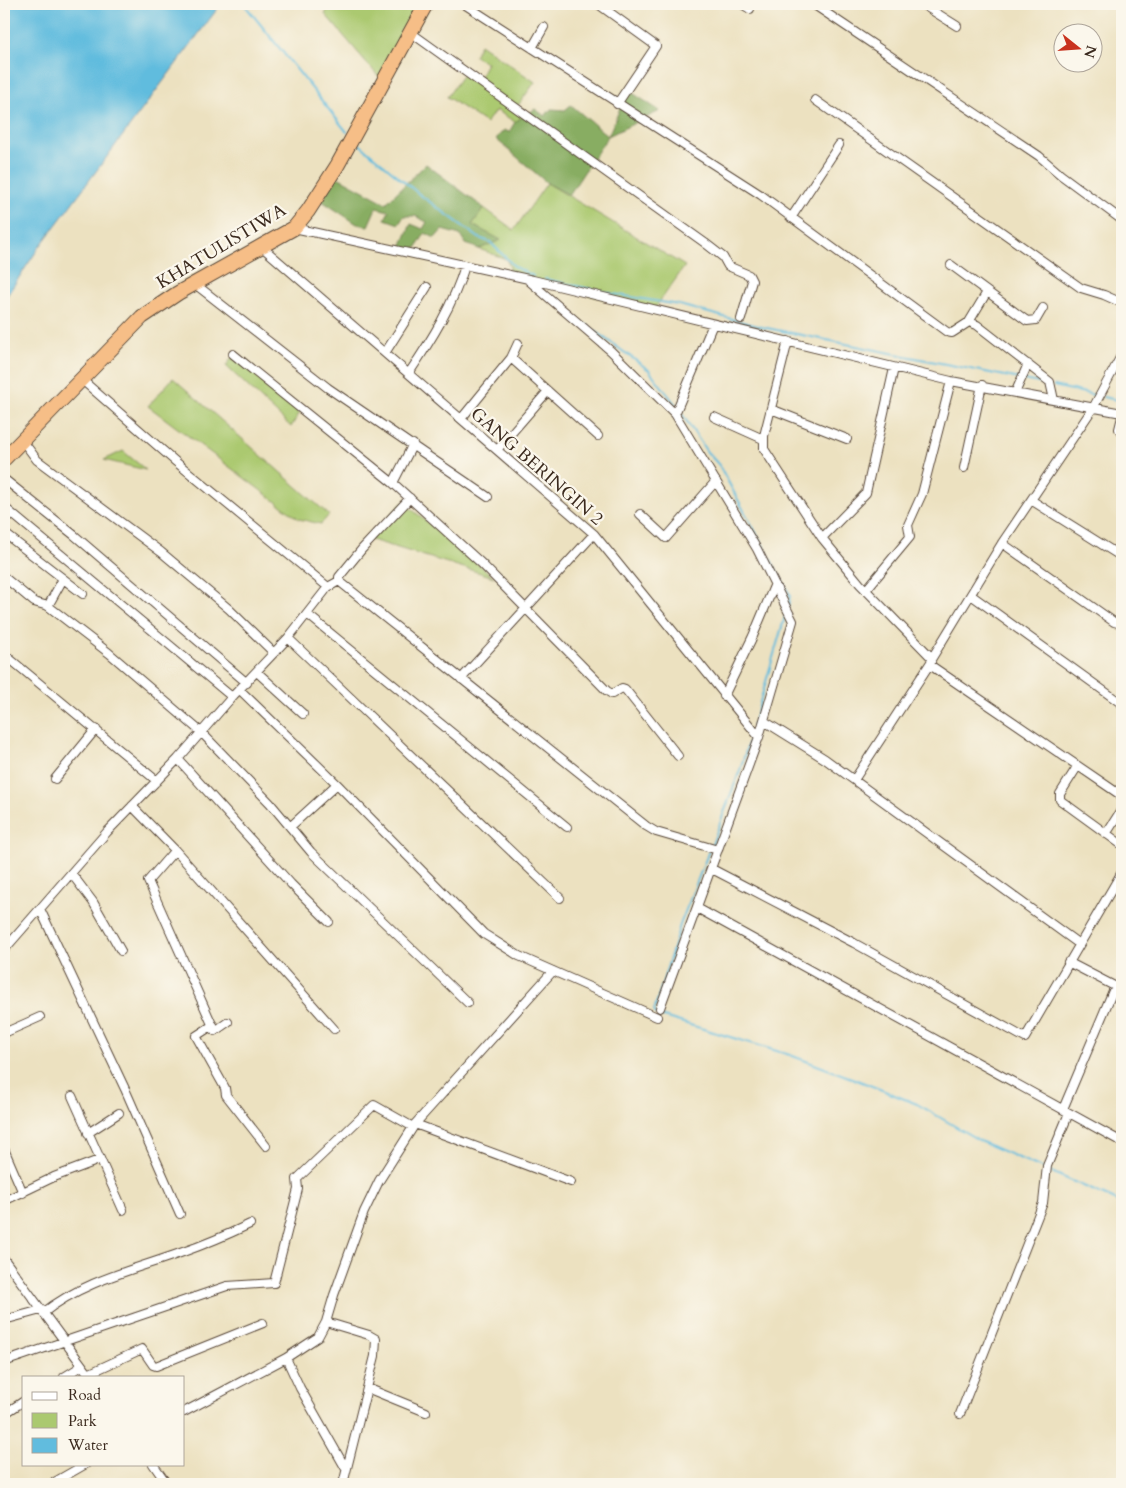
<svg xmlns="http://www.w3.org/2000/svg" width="1126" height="1488" font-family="Cardo,serif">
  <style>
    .green { fill: #abc970; stroke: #737a47 }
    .forest { fill: #88ad62; stroke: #626c40 }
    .water { fill: #61bcde; stroke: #4e737e }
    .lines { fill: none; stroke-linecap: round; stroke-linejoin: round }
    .stream { stroke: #61bcde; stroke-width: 2 }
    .street-casing { stroke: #564536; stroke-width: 10 }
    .highway-casing { stroke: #564536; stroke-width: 16 }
    .street { stroke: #fff; stroke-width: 8 }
    .highway { stroke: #f6be87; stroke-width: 14 }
    .labels { text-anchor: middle; stroke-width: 4.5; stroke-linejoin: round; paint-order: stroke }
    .street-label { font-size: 18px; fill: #3b2a1e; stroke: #fbf7ec }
  </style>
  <rect width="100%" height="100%" fill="#fbf7ec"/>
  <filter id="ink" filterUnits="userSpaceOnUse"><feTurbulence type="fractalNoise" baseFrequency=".02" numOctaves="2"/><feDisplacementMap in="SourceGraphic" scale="10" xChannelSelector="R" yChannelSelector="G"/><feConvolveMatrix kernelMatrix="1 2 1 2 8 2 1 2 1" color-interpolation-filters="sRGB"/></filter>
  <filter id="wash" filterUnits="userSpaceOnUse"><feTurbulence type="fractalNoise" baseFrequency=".0096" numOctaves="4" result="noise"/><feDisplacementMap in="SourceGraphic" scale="20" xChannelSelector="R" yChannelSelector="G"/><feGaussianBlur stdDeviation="1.12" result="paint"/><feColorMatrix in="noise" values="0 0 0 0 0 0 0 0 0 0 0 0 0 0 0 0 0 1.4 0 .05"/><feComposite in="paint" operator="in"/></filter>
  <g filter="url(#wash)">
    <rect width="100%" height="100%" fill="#ece1c0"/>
    <!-- green -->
    <path class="green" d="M 331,4 L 426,4 L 384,83 L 325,14 Z
      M 480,44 L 535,82 L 516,108 L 524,116 L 515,122 L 496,110 L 486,123 L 447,97 L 464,73 L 477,82 L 487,63 L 474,56 Z
      M 547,183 L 685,266 L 653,311 L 507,275 L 510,267 L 506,259 L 479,249 L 500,240 L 472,225 L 484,208 L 514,230 Z
      M 233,356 L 300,412 L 291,427 L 226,366 Z
      M 173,378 L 329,515 L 321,524 L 299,519 L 148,406 Z
      M 123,451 L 146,470 L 104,460 Z
      M 403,502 L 494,577 L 368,539 Z"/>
    <!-- forest -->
    <path class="forest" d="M 628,90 L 660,111 L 608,136 L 569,195 L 547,183 L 496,139 L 504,130 L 509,132 L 515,122 L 535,109 L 545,116 L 551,109 L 565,110 L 571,105 L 608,136 Z
      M 426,164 L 484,208 L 472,225 L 501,240 L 479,249 L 466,244 L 460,235 L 442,230 L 435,238 L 425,233 L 414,252 L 400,249 L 411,224 L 423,229 L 427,222 L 415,216 L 404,216 L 399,224 L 385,219 L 389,211 L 376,208 L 368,226 L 357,224 L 319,199 L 334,175 L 386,203 Z"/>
    <!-- water -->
    <path class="water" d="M 4,4 L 221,4 L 38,249 L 4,300 Z"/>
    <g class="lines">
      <!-- stream -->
      <path class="stream" d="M 244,4 L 347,132
        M 358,143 L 419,194 L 479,238 L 490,242 L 515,267 L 533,276
        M 545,279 L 613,294 L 679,305 L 762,327 L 1020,379
        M 585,324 L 649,370 L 676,405
        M 1024,380 L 1049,385
        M 1054,386 L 1098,396
        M 1103,397 L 1122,401
        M 680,411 L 707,452 L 719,465 L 790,595 L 788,607
        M 753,726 L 786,613
        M 711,847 L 740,770 L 752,731
        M 656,1014 L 654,1011 L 680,925 L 709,851
        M 660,1016 L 790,1055 L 857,1080 L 917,1104 L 982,1142 L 1044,1169
        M 1049,1171 L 1122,1203"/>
    </g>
  </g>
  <g filter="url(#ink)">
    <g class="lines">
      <defs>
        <path id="street" d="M 464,4 L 761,195 L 947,332 L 952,333 L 969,322 L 977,325 L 1050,382 L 1054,400
          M 598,4 L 656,46 L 617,104
          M 742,4 L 750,9
          M 813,4 L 1039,156 L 1061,175 L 1122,220
          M 922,4 L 957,26
          M 410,32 L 705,243 L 723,257 L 728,266 L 749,275 L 752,281 L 741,319
          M 532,48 L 544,27
          M 815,100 L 1081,288 L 1104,295 L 1122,303
          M 791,218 L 839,145
          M 294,228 L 533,280 L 951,381 L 1122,413
          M 262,247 L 594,534 L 759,737
          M 951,265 L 1027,321 L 1036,320 L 1043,308
          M 528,280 L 611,351 L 675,414 L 713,324
          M 195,284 L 328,388 L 488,497
          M 969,322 L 987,292
          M 788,341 L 764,436 L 764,449 L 822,538 L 860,584 L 932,658 L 1002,543 L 1093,408 L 1122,354
          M 385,353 L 427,287
          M 233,354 L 393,483 L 481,563 L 607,691 L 612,694 L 622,688 L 625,689 L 678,756
          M 511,358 L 598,436
          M 409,373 C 432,339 453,305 465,266
          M 81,379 L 176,462 L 328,587
          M 1016,391 L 1028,364
          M 771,409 L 847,439
          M 714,417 L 763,439
          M 1122,417 L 1119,429 L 1122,433
          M 461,419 L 511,358 L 518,343
          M 22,440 L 37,460 L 161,552 L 229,609 L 274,653
          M 497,450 L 548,391
          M 964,468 L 982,385
          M 4,479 L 74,535 L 247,683
          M 393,483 L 413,444
          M 1031,500 L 1122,557
          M 4,507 L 232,697
          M 640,514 L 666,538 L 716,481
          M 4,533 L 83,594
          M 822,538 L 866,493 L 894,368
          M 1002,543 L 1114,622 L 1122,624
          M 4,577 L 34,602 L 48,606 L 109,653 L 201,732 L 270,803 L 311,852 L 468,1003
          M 339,581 L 646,826 L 656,832 L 718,850
          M 866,590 L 910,537 L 908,525 L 922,494 L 951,381
          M 971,595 L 1122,704
          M 48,606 L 63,579
          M 307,614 L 567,827
          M 288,638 L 560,898
          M 4,654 L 157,781
          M 930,665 L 1122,796
          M 257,672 L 303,714
          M 461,679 L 594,534
          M 240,690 L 337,784 L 484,934 L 519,956 L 657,1017
          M 724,696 L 753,636 L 774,586
          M 764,721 L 825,759 L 1079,944
          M 178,759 L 291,884 L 329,922
          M 1077,767 L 1060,794 L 1060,800 L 1122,845
          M 55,779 L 96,729
          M 854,780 L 931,662
          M 132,806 L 175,850 L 148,881 L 215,1031 L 228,1022
          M 290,827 L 337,784
          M 1106,834 L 1122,809
          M 175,850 L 334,1029
          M 712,869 L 854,943 L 1025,1038 L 1122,872
          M 71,873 L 93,902 L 121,951
          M 697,908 L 1122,1142
          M 40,909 L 125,1089 L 180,1214
          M 4,950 L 107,832 L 178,759 L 232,697 L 288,638 L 328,587 L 339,581 L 339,577 L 362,549 L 410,498
          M 1068,962 L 1122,990
          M 660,1008 L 759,737 L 793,621 L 757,549 L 675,414
          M 213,1025 L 196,1036 L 225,1088 L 226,1095 L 266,1146
          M 4,1033 L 40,1017
          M 72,1096 L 123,1210
          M 1063,1109 L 1115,986
          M 415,1124 L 571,1182
          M 88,1133 L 119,1113
          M 4,1149 L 23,1193
          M 4,1201 L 54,1177 L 99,1160
          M 4,1259 L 90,1376
          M 43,1313 C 85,1280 134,1270 183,1252 C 206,1244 229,1234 250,1224
          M 4,1320 L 41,1310
          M 326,1322 L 369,1335 L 376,1339 L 375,1356 L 343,1484
          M 286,1358 L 300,1388 L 346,1469
          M 4,1362 L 227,1286 L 274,1283 L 298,1189 L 297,1179 L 374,1105 L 413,1127
          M 88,1374 L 142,1349 L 153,1365 L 156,1366 L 263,1323
          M 64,1377 L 82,1366
          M 367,1388 L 426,1412
          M 184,1412 L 286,1358 L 318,1337 L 326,1322 L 334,1295 L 364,1212 L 379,1181 L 415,1124 L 553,971
          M 4,1414 L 24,1401
          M 960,1414 L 1043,1203 L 1047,1166 L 1069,1113
          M 153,1464 L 167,1484
          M 51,1484 L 86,1464"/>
        <path id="highway" d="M 4,459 L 142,317 L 178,293 L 294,228 L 308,211 L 337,166 L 426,4"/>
      </defs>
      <!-- street casing -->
      <use href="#street" class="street-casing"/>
      <!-- highway casing -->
      <use href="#highway" class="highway-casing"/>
      <!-- street -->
      <use href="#street" class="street"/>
      <!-- highway -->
      <use href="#highway" class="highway"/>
    </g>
  </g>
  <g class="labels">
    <!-- street labels -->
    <g class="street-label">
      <text transform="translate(221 246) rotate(-31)" y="6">KHATULISTIWA</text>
      <text transform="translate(537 466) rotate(41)" y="6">GANG BERINGIN 2</text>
    </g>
  </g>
  <!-- margin -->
  <rect width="1126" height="1488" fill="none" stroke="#fbf7ec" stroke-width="20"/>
  <!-- legend -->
  <rect x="22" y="1376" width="162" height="90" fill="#fbf7ec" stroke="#aea59a"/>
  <rect x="32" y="1392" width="25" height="8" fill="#ffffff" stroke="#aea59a"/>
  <text x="68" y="1400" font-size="15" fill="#3b2a1e">Road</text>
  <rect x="32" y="1413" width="25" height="15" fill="#abc970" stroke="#aea59a"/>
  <text x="68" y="1426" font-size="15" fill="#3b2a1e">Park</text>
  <rect x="32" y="1438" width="25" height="15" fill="#61bcde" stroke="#aea59a"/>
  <text x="68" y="1450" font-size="15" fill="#3b2a1e">Water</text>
  <!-- north arrow -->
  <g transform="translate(1078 48) rotate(107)"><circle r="24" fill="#fbf7ec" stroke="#aea59a"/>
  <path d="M0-4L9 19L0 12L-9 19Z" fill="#c8321e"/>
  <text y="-8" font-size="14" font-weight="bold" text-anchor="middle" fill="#3b2a1e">N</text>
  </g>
</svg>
